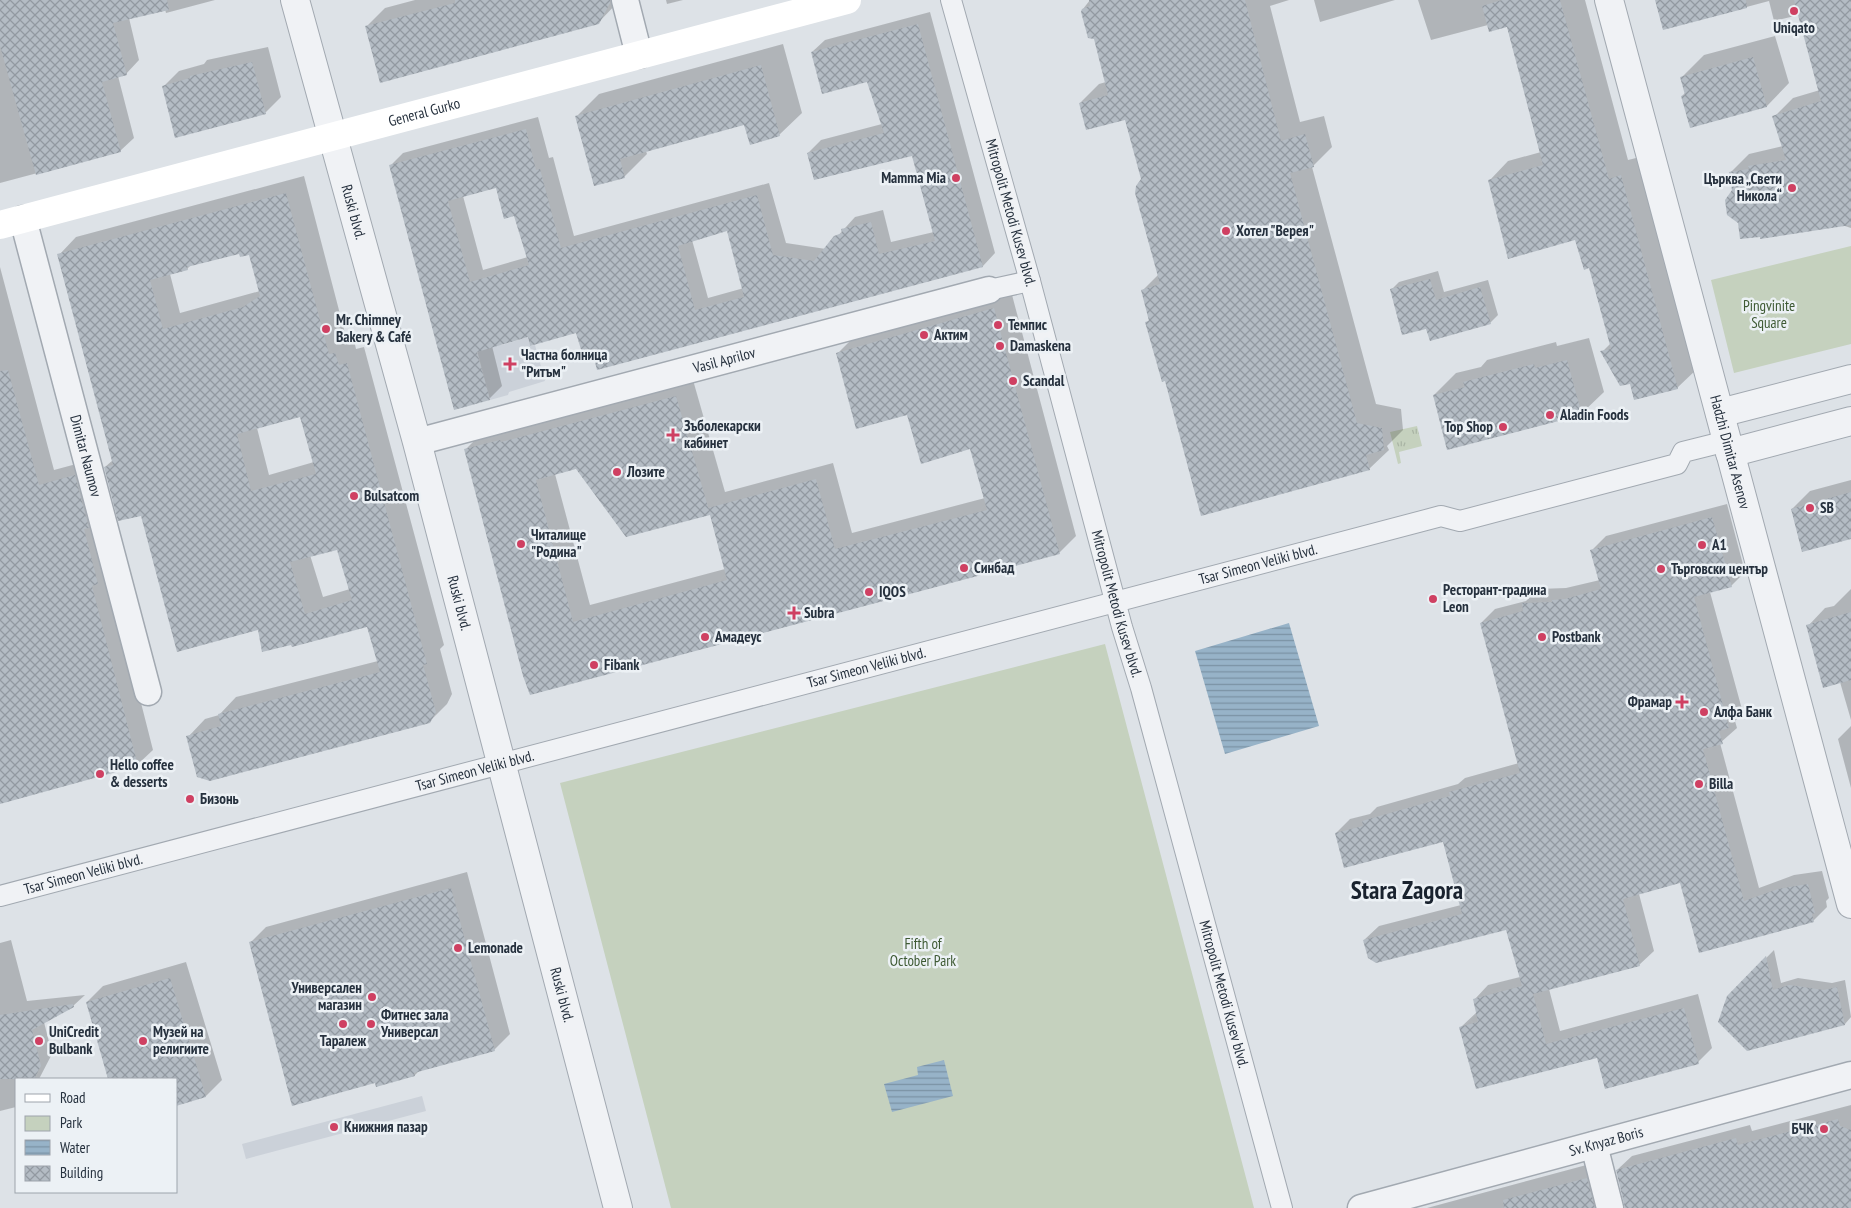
<svg xmlns="http://www.w3.org/2000/svg" width="1851" height="1208" font-family="'PT Sans Narrow',sans-serif">
  <style>
    .built { fill: #cbd1d9 }
    .grass { fill: url(#grass-tufts) }
    .park { fill: #c5d1be }
    .water { fill: url(#water-rules) }
    .shadow { fill: #0003; fill-rule: evenodd }
    .building { fill: url(#building-cross-hatch); fill-rule: evenodd }
    .lines { fill: none; stroke-linecap: round; stroke-linejoin: round }
    .pedestrian-casing { stroke: #a2a9b1; stroke-width: 22 }
    .minor-casing { stroke: #a2a9b1; stroke-width: 29 }
    .tertiary-casing { stroke: #a2a9b1; stroke-width: 30 }
    .pedestrian { stroke: #f0f2f5; stroke-width: 20 }
    .minor { stroke: #f0f2f5; stroke-width: 26 }
    .tertiary { stroke: #f0f2f5; stroke-width: 28 }
    .secondary { stroke: #fff; stroke-width: 28 }
    .poi-dot { fill: #cf4062; stroke: #ecf1f5; stroke-width: 2 }
    .labels { text-anchor: middle; stroke-width: 5; stroke-linejoin: round; paint-order: stroke }
    .poi-label { font-size: 15px; font-weight: bold; fill: #26313e; stroke: #ecf1f5; text-anchor: start }
    .street-label { font-size: 15px; fill: #26313e; stroke: #ecf1f5 }
    .park-label { font-size: 15px; fill: #3e5a34; stroke: #ecf1f5 }
    .town-label { font-size: 25px; font-weight: bold; fill: #19222e; stroke: #ecf1f5 }
  </style>
  <defs>
    <pattern id="grass-tufts" width="24" height="20" patternUnits="userSpaceOnUse" patternTransform="scale(1.25)"><rect width="24" height="20" fill="#c5d1be"/><path d="M3 7l-1-3M5 7V3M7 7l1-3M15 17l-1-3M17 17v-4M19 17l1-3" fill="none" stroke="#a9b4a4"/></pattern>
    <pattern id="water-rules" width="6" height="5" patternUnits="userSpaceOnUse" patternTransform="scale(1.25)"><rect width="6" height="5" fill="#97b3c8"/><path d="M0 2.5h6" fill="none" stroke="#7b92a4"/></pattern>
    <pattern id="building-cross-hatch" width="8" height="8" patternUnits="userSpaceOnUse" patternTransform="scale(1.25)"><rect width="8" height="8" fill="#b4bcc4"/><path d="M0 0l8 8M0 8l8-8" fill="none" stroke="#9299a1"/></pattern>
  </defs>
  <rect width="100%" height="100%" fill="#dde2e7"/>
  <!-- built -->
  <path class="built" d="M 528,337 L 530,346 L 535,345 L 545,381 L 509,392 L 508,395 L 490,400 L 475,342 L 502,345 Z
    M 422,1096 L 426,1111 L 246,1159 L 242,1144 Z"/>
  <!-- grass -->
  <path class="grass" d="M 1417,426 L 1422,446 L 1399,452 L 1401,463 L 1398,464 L 1390,432 Z"/>
  <!-- park -->
  <path class="park" d="M 1851,246 L 1851,344 L 1734,373 L 1711,280 Z
    M 1105,644 L 1254,1208 L 671,1208 L 560,783 Z"/>
  <!-- water -->
  <path class="water" d="M 1289,623 L 1319,726 L 1225,754 L 1195,651 Z
    M 944,1060 L 953,1096 L 892,1112 L 884,1084 L 918,1075 L 917,1067 Z"/>
  <!-- shadow -->
  <path class="shadow" d="M 0,0 L 215,0 L 166,13 L 165,9 L 129,18 L 139,60 L 126,74 L 118,76 L 134,138 L 120,151 L 0,183 Z
    M 415,0 L 620,0 L 598,23 L 366,27 L 385,8 Z
    M 666,0 L 683,0 L 667,4 Z
    M 1090,0 L 1289,0 L 1270,6 L 1300,122 L 1324,116 L 1332,147 L 1312,167 L 1376,404 L 1401,409 L 1403,430 L 1387,446 L 1389,450 L 1369,469 L 1166,380 L 1146,323 L 1150,319 L 1143,290 L 1159,274 L 1142,179 L 1126,119 L 1080,103 L 1099,84 L 1106,82 L 1096,37 L 1083,9 Z
    M 1314,0 L 1395,0 L 1320,22 Z
    M 1418,0 L 1585,0 L 1628,160 L 1640,157 L 1697,369 L 1677,388 L 1631,382 L 1602,352 L 1611,343 L 1590,267 L 1576,239 L 1489,181 L 1508,161 L 1541,152 L 1507,26 L 1488,25 L 1431,40 Z
    M 1656,0 L 1851,0 L 1851,228 L 1733,190 L 1731,172 L 1749,154 L 1783,146 L 1774,117 L 1793,98 L 1820,90 L 1799,15 L 1774,21 L 1769,1 L 1664,29 Z
    M 930,12 L 995,253 L 983,266 L 593,349 L 577,332 L 529,336 L 492,346 L 502,386 L 489,399 L 390,166 L 403,153 L 538,117 L 549,158 L 553,157 L 574,236 L 769,183 L 786,243 L 826,249 L 855,217 L 883,210 L 891,242 L 934,232 L 912,154 L 808,153 L 821,140 L 882,124 L 868,81 L 812,52 L 825,40 ZM 497,186 L 515,215 L 528,257 L 483,270 L 463,196 ZM 728,230 L 744,288 L 708,298 L 692,240 Z
    M 1775,36 L 1789,83 L 1767,106 L 1691,126 L 1682,96 L 1686,92 L 1682,77 L 1704,55 Z
    M 783,44 L 802,113 L 779,135 L 745,124 L 646,151 L 647,154 L 624,177 L 577,116 L 599,94 Z
    M 268,47 L 281,97 L 265,113 L 163,87 L 179,71 L 204,64 L 207,60 Z
    M 304,176 L 346,337 L 353,336 L 356,349 L 364,347 L 444,645 L 440,649 L 452,694 L 447,704 L 429,722 L 188,737 L 205,719 L 219,715 L 236,697 L 378,661 L 368,625 L 259,629 L 142,514 L 105,467 L 113,460 L 59,255 L 76,237 ZM 240,252 L 250,254 L 260,291 L 180,313 L 170,274 L 187,269 L 191,265 ZM 300,416 L 314,462 L 269,475 L 257,428 ZM 338,548 L 350,589 L 323,597 L 310,555 Z
    M 0,267 L 54,470 L 91,460 L 108,573 L 153,750 L 137,765 L 0,802 Z
    M 1438,271 L 1444,292 L 1488,280 L 1498,315 L 1490,323 L 1427,327 L 1391,290 L 1399,282 Z
    M 1011,291 L 1076,536 L 1059,553 L 531,694 L 466,449 L 483,432 L 693,380 L 725,492 L 833,463 L 852,533 L 985,498 L 971,448 L 908,413 L 837,354 L 854,337 ZM 577,468 L 711,513 L 725,569 L 590,605 L 555,474 Z
    M 1589,338 L 1604,392 L 1581,414 L 1434,395 L 1456,373 L 1481,367 L 1487,360 L 1556,342 L 1557,346 Z
    M 1851,480 L 1851,538 L 1792,509 L 1810,491 Z
    M 1727,504 L 1745,572 L 1731,586 L 1710,592 L 1743,713 L 1735,721 L 1737,728 L 1720,743 L 1759,888 L 1794,875 L 1822,871 L 1829,898 L 1826,901 L 1827,907 L 1813,921 L 1700,952 L 1681,882 L 1639,894 L 1654,951 L 1639,965 L 1549,989 L 1560,1031 L 1698,994 L 1712,1048 L 1698,1062 L 1597,1056 L 1461,1027 L 1477,1012 L 1474,1000 L 1488,985 L 1520,977 L 1507,929 L 1364,940 L 1379,926 L 1461,905 L 1444,841 L 1336,833 L 1350,819 L 1370,814 L 1377,807 L 1458,784 L 1465,778 L 1519,763 L 1481,623 L 1495,609 L 1526,601 L 1538,589 L 1566,588 L 1600,580 L 1592,550 L 1606,536 Z
    M 1851,589 L 1851,720 L 1840,682 L 1808,626 L 1825,608 L 1834,606 Z
    M 1851,726 L 1851,788 L 1838,739 Z
    M 467,872 L 510,1034 L 494,1050 L 420,1070 L 415,1075 L 376,1082 L 250,943 L 266,927 Z
    M 11,940 L 27,1001 L 85,995 L 73,1006 L 44,1022 L 52,1054 L 39,1079 L 16,1079 L 16,1107 L 0,1111 L 0,943 Z
    M 1774,950 L 1781,983 L 1798,978 L 1832,983 L 1845,980 L 1851,1017 L 1845,1024 L 1748,1049 L 1728,997 Z
    M 186,962 L 222,1080 L 206,1096 L 176,1079 L 109,1079 L 87,1002 L 103,986 Z
    M 1851,1105 L 1851,1208 L 1626,1208 L 1617,1170 L 1632,1156 L 1750,1125 L 1752,1131 Z
    M 1605,1160 L 1618,1201 L 1623,1204 L 1619,1208 L 1427,1208 Z"/>
  <!-- building -->
  <path class="building" d="M 0,0 L 167,0 L 169,10 L 113,23 L 127,75 L 102,82 L 121,152 L 36,175 L 0,46 Z
    M 455,0 L 610,0 L 610,3 L 599,24 L 380,83 L 365,26 L 455,3 Z
    M 1089,0 L 1245,0 L 1281,141 L 1305,134 L 1314,167 L 1290,173 L 1357,423 L 1382,428 L 1384,450 L 1366,455 L 1370,470 L 1201,516 L 1165,381 L 1162,382 L 1145,322 L 1149,321 L 1141,290 L 1160,284 L 1135,193 L 1136,186 L 1141,179 L 1125,120 L 1086,130 L 1079,103 L 1108,95 L 1094,39 L 1088,38 L 1081,12 L 1082,9 L 1090,6 Z
    M 1502,0 L 1560,0 L 1609,179 L 1621,175 L 1678,389 L 1634,400 L 1630,384 L 1620,386 L 1600,351 L 1611,349 L 1589,268 L 1584,270 L 1575,240 L 1508,259 L 1488,180 L 1543,165 L 1507,27 L 1489,32 L 1482,6 Z
    M 1655,0 L 1746,0 L 1747,8 L 1663,30 Z
    M 1794,0 L 1851,0 L 1851,225 L 1760,239 L 1760,237 L 1740,239 L 1738,223 L 1727,215 L 1725,200 L 1732,190 L 1729,172 L 1749,169 L 1748,166 L 1786,160 L 1772,116 L 1821,101 Z
    M 918,24 L 983,267 L 597,370 L 592,350 L 582,353 L 576,333 L 530,346 L 528,337 L 477,352 L 490,400 L 454,410 L 389,165 L 526,129 L 536,170 L 540,169 L 561,248 L 757,195 L 773,255 L 814,261 L 834,236 L 842,233 L 841,229 L 871,222 L 879,254 L 935,241 L 912,156 L 814,180 L 807,153 L 884,133 L 867,82 L 822,94 L 811,52 ZM 496,188 L 504,219 L 514,216 L 529,265 L 470,282 L 448,201 ZM 727,231 L 744,297 L 695,310 L 678,246 Z
    M 1753,57 L 1767,107 L 1690,128 L 1681,96 L 1685,95 L 1680,77 Z
    M 252,62 L 266,114 L 175,138 L 162,86 L 190,78 L 190,76 Z
    M 761,65 L 780,136 L 750,145 L 744,125 L 620,159 L 625,178 L 594,186 L 575,116 Z
    M 286,193 L 329,354 L 335,353 L 339,365 L 347,363 L 427,664 L 423,665 L 436,712 L 430,723 L 210,781 L 197,777 L 186,736 L 221,726 L 218,714 L 380,672 L 367,627 L 292,647 L 291,645 L 262,652 L 258,630 L 177,652 L 141,516 L 118,521 L 104,467 L 113,465 L 57,254 ZM 239,254 L 240,257 L 249,255 L 260,296 L 243,307 L 163,329 L 150,280 L 188,270 L 187,267 ZM 300,417 L 316,474 L 251,491 L 237,434 ZM 337,550 L 352,600 L 305,614 L 290,562 Z
    M 1430,279 L 1436,300 L 1480,287 L 1491,324 L 1430,341 L 1426,329 L 1402,335 L 1390,289 Z
    M 994,308 L 1060,554 L 530,695 L 523,676 L 464,449 L 500,440 L 501,442 L 676,396 L 710,514 L 708,508 L 816,479 L 835,549 L 987,510 L 970,449 L 921,464 L 907,415 L 856,429 L 836,353 ZM 576,469 L 626,537 L 710,515 L 727,580 L 573,622 L 536,480 Z
    M 1567,360 L 1582,415 L 1447,450 L 1433,395 L 1465,387 L 1463,382 L 1534,364 L 1535,368 Z
    M 8,370 L 39,485 L 75,475 L 89,528 L 84,529 L 98,584 L 92,586 L 138,766 L 0,804 L 0,371 Z
    M 1851,492 L 1851,539 L 1802,552 L 1791,509 Z
    M 1712,517 L 1732,587 L 1694,597 L 1729,728 L 1719,731 L 1723,744 L 1703,749 L 1744,901 L 1778,889 L 1808,884 L 1815,913 L 1812,914 L 1814,922 L 1699,953 L 1680,883 L 1623,899 L 1640,966 L 1533,994 L 1546,1044 L 1684,1008 L 1699,1064 L 1605,1089 L 1597,1058 L 1476,1089 L 1459,1027 L 1478,1022 L 1473,999 L 1522,986 L 1506,930 L 1376,963 L 1368,958 L 1363,940 L 1462,914 L 1443,842 L 1344,868 L 1335,833 L 1363,826 L 1362,821 L 1450,796 L 1449,792 L 1520,773 L 1480,623 L 1523,611 L 1522,603 L 1552,602 L 1552,600 L 1565,599 L 1601,589 L 1590,550 Z
    M 1851,612 L 1851,680 L 1823,688 L 1806,625 Z
    M 451,888 L 495,1051 L 414,1073 L 415,1076 L 376,1087 L 375,1083 L 292,1106 L 249,942 Z
    M 1766,956 L 1773,990 L 1789,985 L 1824,990 L 1837,987 L 1845,1025 L 1747,1051 L 1718,1022 L 1727,996 Z
    M 170,978 L 206,1097 L 176,1106 L 176,1079 L 108,1079 L 86,1002 Z
    M 73,1004 L 74,1007 L 32,1030 L 41,1066 L 34,1079 L 0,1079 L 0,1015 Z
    M 1838,1119 L 1840,1126 L 1851,1130 L 1851,1208 L 1625,1208 L 1616,1170 L 1736,1138 L 1738,1145 Z
    M 1587,1178 L 1595,1208 L 1504,1208 L 1503,1200 Z"/>
  <g class="lines">
    <defs>
      <g id="pedestrian">
        <path id="s1" d="M 951,0 L 1030,281 L 1122,627 L 1141,688 L 1282,1208"/>
        <path d="M 989,290 L 1030,281"/>
        <path id="s2" d="M 0,896 L 1441,516 L 1460,521 L 1677,464 L 1683,452 L 1727,441"/>
      </g>
      <g id="minor">
        <path d="M 625,0 L 639,55"/>
        <path id="s3" d="M 23,219 L 148,692"/>
        <path id="s4" d="M 417,442 L 989,290"/>
        <path d="M 1594,1145 L 1610,1208"/>
        <path id="s5" d="M 1361,1208 L 1851,1075"/>
      </g>
      <g id="tertiary">
        <path id="s6" d="M 295,0 L 417,442 L 618,1208"/>
        <path id="s7" d="M 1609,0 L 1851,904"/>
        <path d="M 1720,413 L 1851,379"/>
        <path d="M 1730,453 L 1851,421"/>
      </g>
    </defs>
    <!-- pedestrian casing -->
    <use href="#pedestrian" class="pedestrian-casing"/>
    <!-- minor casing -->
    <use href="#minor" class="minor-casing"/>
    <!-- tertiary casing -->
    <use href="#tertiary" class="tertiary-casing"/>
    <!-- pedestrian -->
    <use href="#pedestrian" class="pedestrian"/>
    <!-- minor -->
    <use href="#minor" class="minor"/>
    <!-- tertiary -->
    <use href="#tertiary" class="tertiary"/>
    <!-- secondary -->
    <path class="secondary" id="s8" d="M 0,225 L 847,0"/>
  </g>
  <!-- markers -->
  <g class="poi-dot">
    <circle cx="1794" cy="11" r="5"/>
    <circle cx="956" cy="178" r="5"/>
    <circle cx="1792" cy="188" r="5"/>
    <circle cx="1226" cy="231" r="5"/>
    <circle cx="998" cy="325" r="5"/>
    <circle cx="326" cy="329" r="5"/>
    <circle cx="924" cy="335" r="5"/>
    <circle cx="1000" cy="346" r="5"/>
    <path d="M507.5 356.5h5v5h5v5h-5v5h-5v-5h-5v-5h5z"/>
    <circle cx="1013" cy="381" r="5"/>
    <circle cx="1550" cy="415" r="5"/>
    <circle cx="1503" cy="427" r="5"/>
    <path d="M670.5 427.5h5v5h5v5h-5v5h-5v-5h-5v-5h5z"/>
    <circle cx="617" cy="472" r="5"/>
    <circle cx="354" cy="496" r="5"/>
    <circle cx="1810" cy="508" r="5"/>
    <circle cx="521" cy="544" r="5"/>
    <circle cx="1702" cy="545" r="5"/>
    <circle cx="964" cy="568" r="5"/>
    <circle cx="1661" cy="569" r="5"/>
    <circle cx="869" cy="592" r="5"/>
    <circle cx="1433" cy="599" r="5"/>
    <path d="M791.5 605.5h5v5h5v5h-5v5h-5v-5h-5v-5h5z"/>
    <circle cx="705" cy="637" r="5"/>
    <circle cx="1542" cy="637" r="5"/>
    <circle cx="594" cy="665" r="5"/>
    <path d="M1679.5 694.5h5v5h5v5h-5v5h-5v-5h-5v-5h5z"/>
    <circle cx="1704" cy="712" r="5"/>
    <circle cx="100" cy="774" r="5"/>
    <circle cx="1699" cy="784" r="5"/>
    <circle cx="190" cy="799" r="5"/>
    <circle cx="458" cy="948" r="5"/>
    <circle cx="372" cy="997" r="5"/>
    <circle cx="343" cy="1024" r="5"/>
    <circle cx="371" cy="1024" r="5"/>
    <circle cx="39" cy="1041" r="5"/>
    <circle cx="143" cy="1041" r="5"/>
    <circle cx="334" cy="1127" r="5"/>
    <circle cx="1824" cy="1129" r="5"/>
  </g>
  <g class="labels">
    <!-- poi labels -->
    <g class="poi-label">
      <text x="1794" y="33" text-anchor="middle">Uniqato</text>
      <text x="946" y="183" text-anchor="end">Mamma Mia</text>
      <text x="1782" y="184" text-anchor="end">Църква „Свети<tspan x="1782" dy="17">Никола“</tspan></text>
      <text x="1236" y="236">Хотел "Верея"</text>
      <text x="336" y="325">Mr. Chimney<tspan x="336" dy="17">Bakery &amp; Café</tspan></text>
      <text x="1008" y="330">Темпис</text>
      <text x="934" y="340">Актим</text>
      <text x="1010" y="351">Damaskena</text>
      <text x="521" y="360">Частна болница<tspan x="521" dy="17">"Ритъм"</tspan></text>
      <text x="1023" y="386">Scandal</text>
      <text x="1560" y="420">Aladin Foods</text>
      <text x="684" y="431">Зъболекарски<tspan x="684" dy="17">кабинет</tspan></text>
      <text x="1493" y="432" text-anchor="end">Top Shop</text>
      <text x="627" y="477">Лозите</text>
      <text x="364" y="501">Bulsatcom</text>
      <text x="1820" y="513">SB</text>
      <text x="531" y="540">Читалище<tspan x="531" dy="17">"Родина"</tspan></text>
      <text x="1712" y="550">A1</text>
      <text x="974" y="573">Синбад</text>
      <text x="1671" y="574">Търговски център</text>
      <text x="1443" y="595">Ресторант-градина<tspan x="1443" dy="17">Leon</tspan></text>
      <text x="879" y="597">IQOS</text>
      <text x="804" y="618">Subra</text>
      <text x="715" y="642">Амадеус</text>
      <text x="1552" y="642">Postbank</text>
      <text x="604" y="670">Fibank</text>
      <text x="1672" y="707" text-anchor="end">Фрамар</text>
      <text x="1714" y="717">Алфа Банк</text>
      <text x="110" y="770">Hello coffee<tspan x="110" dy="17">&amp; desserts</tspan></text>
      <text x="1709" y="789">Billa</text>
      <text x="200" y="804">Бизонь</text>
      <text x="468" y="953">Lemonade</text>
      <text x="362" y="993" text-anchor="end">Универсален<tspan x="362" dy="17">магазин</tspan></text>
      <text x="381" y="1020">Фитнес зала<tspan x="381" dy="17">Универсал</tspan></text>
      <text x="49" y="1037">UniCredit<tspan x="49" dy="17">Bulbank</tspan></text>
      <text x="153" y="1037">Музей на<tspan x="153" dy="17">религиите</tspan></text>
      <text x="343" y="1046" text-anchor="middle">Таралеж</text>
      <text x="344" y="1132">Книжния пазар</text>
      <text x="1814" y="1134" text-anchor="end">БЧК</text>
    </g>
    <!-- street labels -->
    <g class="street-label">
      <text dy="5" stroke="none"><textPath href="#s8" startOffset="439">General Gurko</textPath></text>
      <text dy="5" stroke="none"><textPath href="#s6" startOffset="220">Ruski blvd.</textPath></text>
      <text dy="5" stroke="none"><textPath href="#s1" startOffset="221">Mitropolit Metodi Kusev blvd.</textPath></text>
      <text dy="5" stroke="none"><textPath href="#s4" startOffset="318">Vasil Aprilov</textPath></text>
      <text dy="5" stroke="none"><textPath href="#s7" startOffset="468">Hadzhi Dimitar Asenov</textPath></text>
      <text dy="5" stroke="none"><textPath href="#s3" startOffset="245">Dimitar Naumov</textPath></text>
      <text dy="5" stroke="none"><textPath href="#s2" startOffset="1301">Tsar Simeon Veliki blvd.</textPath></text>
      <text dy="5" stroke="none"><textPath href="#s6" startOffset="625">Ruski blvd.</textPath></text>
      <text dy="5" stroke="none"><textPath href="#s1" startOffset="626">Mitropolit Metodi Kusev blvd.</textPath></text>
      <text dy="5" stroke="none"><textPath href="#s2" startOffset="896">Tsar Simeon Veliki blvd.</textPath></text>
      <text dy="5" stroke="none"><textPath href="#s2" startOffset="491">Tsar Simeon Veliki blvd.</textPath></text>
      <text dy="5" stroke="none"><textPath href="#s2" startOffset="86">Tsar Simeon Veliki blvd.</textPath></text>
      <text dy="5" stroke="none"><textPath href="#s1" startOffset="1031">Mitropolit Metodi Kusev blvd.</textPath></text>
      <text dy="5" stroke="none"><textPath href="#s6" startOffset="1030">Ruski blvd.</textPath></text>
      <text dy="5" stroke="none"><textPath href="#s5" startOffset="254">Sv. Knyaz Boris</textPath></text>
    </g>
    <!-- park labels -->
    <g class="park-label">
      <text x="1769" y="311">Pingvinite<tspan x="1769" dy="17">Square</tspan></text>
      <text x="923" y="949">Fifth of<tspan x="923" dy="17">October Park</tspan></text>
    </g>
    <!-- town labels -->
    <g class="town-label">
      <text x="1407" y="899">Stara Zagora</text>
    </g>
  </g>
  <!-- legend -->
  <rect x="15" y="1078" width="162" height="115" fill="#ecf1f5" stroke="#9da4ac"/>
  <rect x="25" y="1094" width="25" height="8" fill="#ffffff" stroke="#9da4ac"/>
  <text x="60" y="1103" font-size="15" fill="#26313e">Road</text>
  <rect x="25" y="1116" width="25" height="15" fill="#c5d1be" stroke="#9da4ac"/>
  <text x="60" y="1128" font-size="15" fill="#26313e">Park</text>
  <rect x="25" y="1140" width="25" height="15" fill="url(#water-rules)" stroke="#9da4ac"/>
  <text x="60" y="1153" font-size="15" fill="#26313e">Water</text>
  <rect x="25" y="1166" width="25" height="15" fill="url(#building-cross-hatch)" stroke="#9da4ac"/>
  <text x="60" y="1178" font-size="15" fill="#26313e">Building</text>
</svg>
